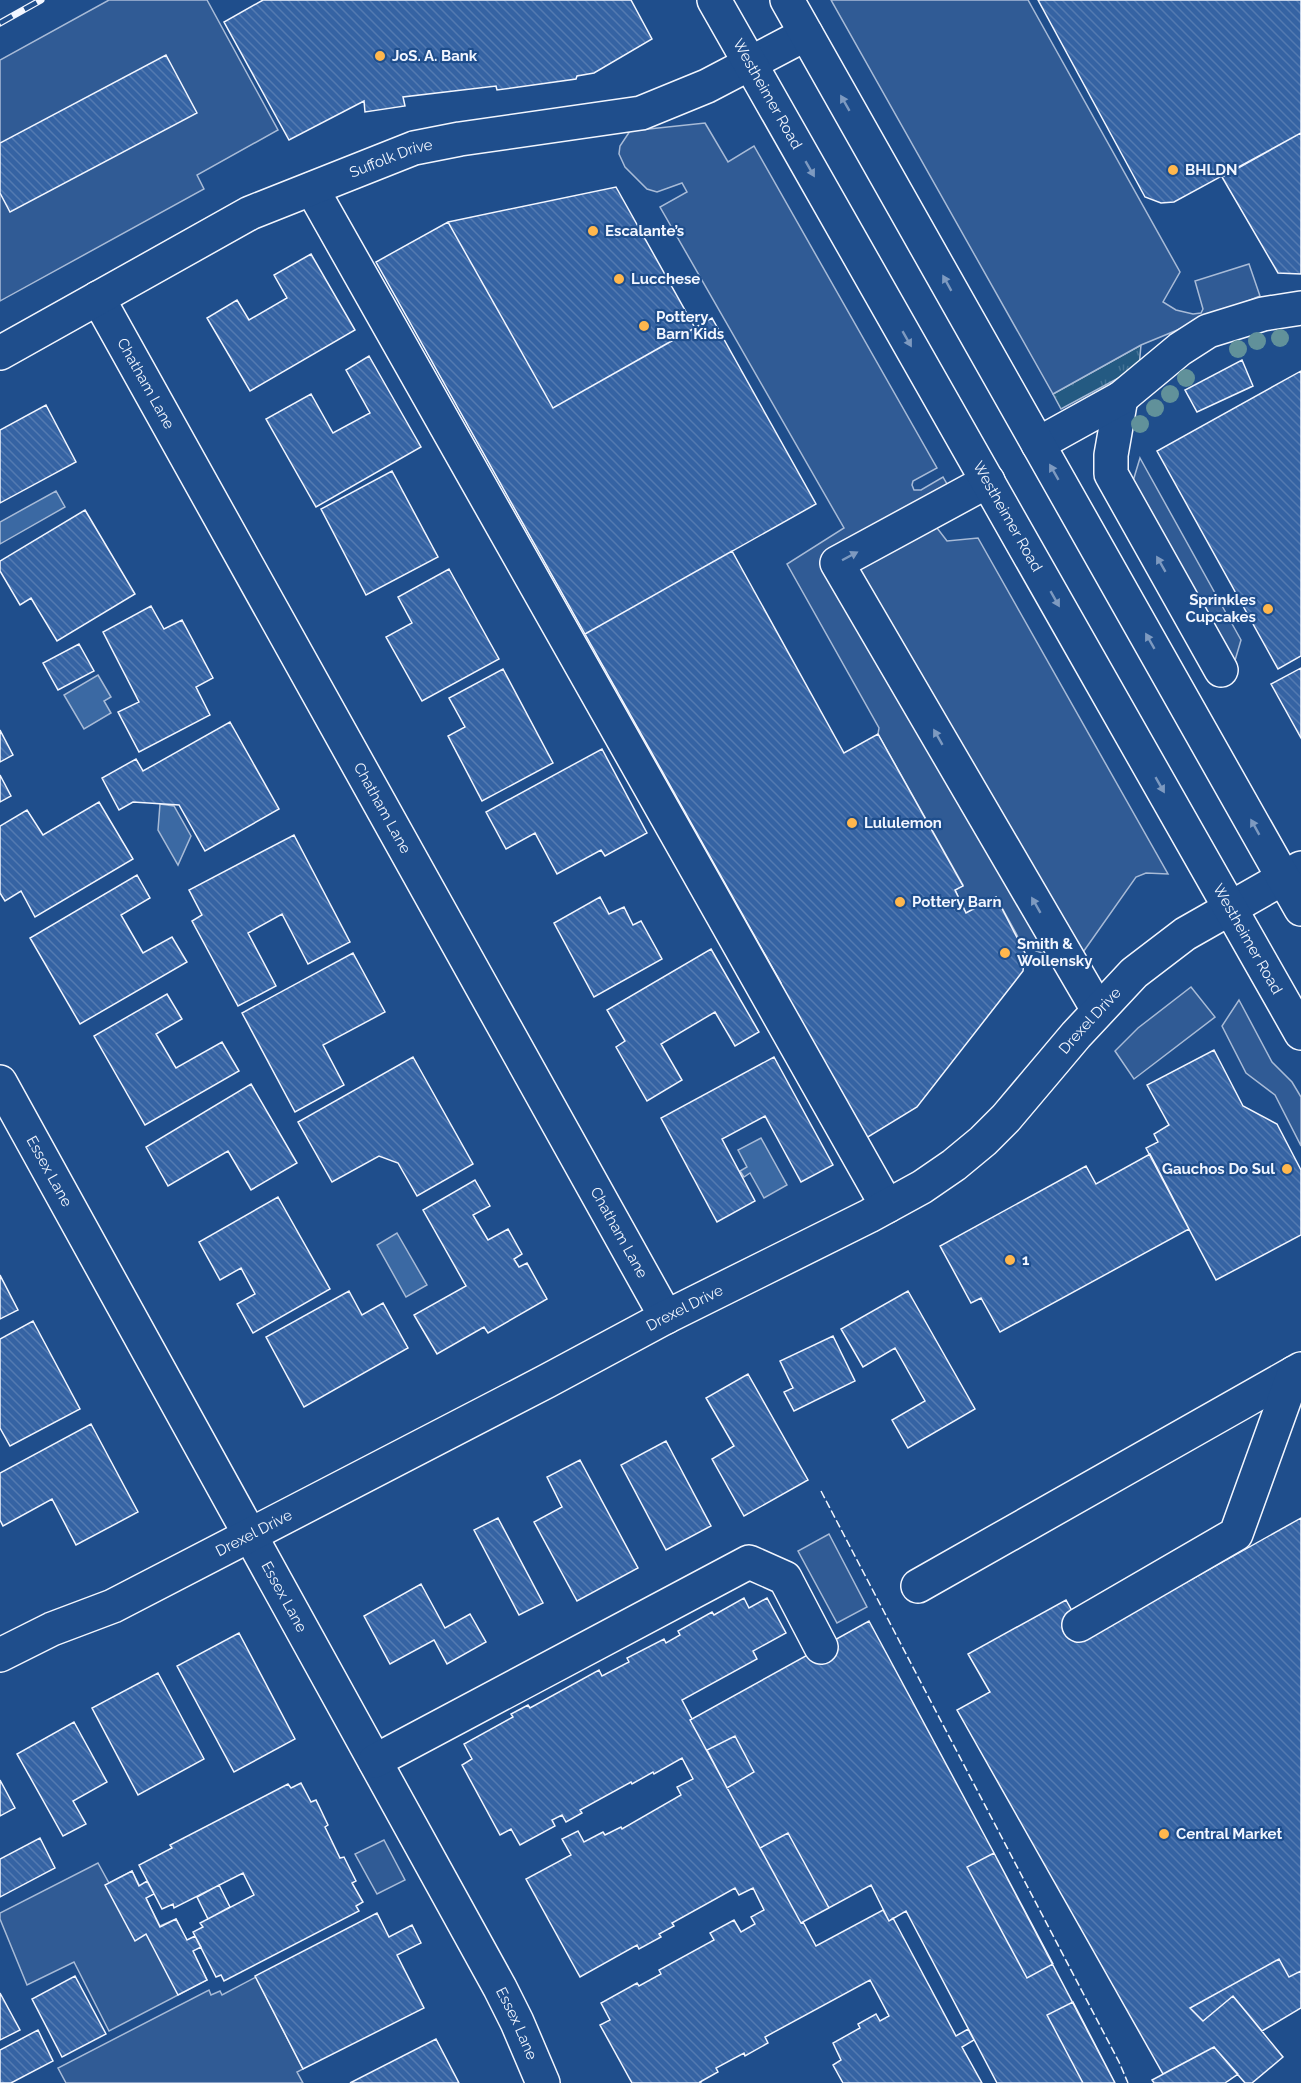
<svg xmlns="http://www.w3.org/2000/svg" width="1301" height="2083" font-family="Raleway,sans-serif">
  <style>
    .grass { fill: url(#grass-tufts); stroke: #a8bbd7; stroke-width: 1.5 }
    .parking { fill: #305b95; stroke: #a8bbd7; stroke-width: 1.5 }
    .water { fill: #3b69a3; stroke: #a8bbd7; stroke-width: 1.5 }
    .building { fill: url(#building-back-hatch); stroke: #f2f6ff; stroke-width: 1.5 }
    .lines { fill: none; stroke-linecap: round; stroke-linejoin: round }
    .minor-casing { stroke: #f2f6ff; stroke-width: 36 }
    .major-casing { stroke: #f2f6ff; stroke-width: 36 }
    .minor { stroke: #1f4e8c; stroke-width: 33 }
    .major { stroke: #1f4e8c; stroke-width: 33 }
    .rail-casing { stroke: #f2f6ff; stroke-width: 7 }
    .rail { stroke: #1f4e8c; stroke-width: 4.5; stroke-dasharray: 14; stroke-linecap: butt }
    .fence { stroke: #f2f6ff; stroke-width: 1.5; stroke-dasharray: 8 3; stroke-linecap: butt }
    .tree { fill: #61919a }
    .oneway { fill: #7e9ac0 }
    .poi-dot { fill: #ffb74d; stroke: #1f4e8c; stroke-width: 2 }
    .labels { text-anchor: middle; stroke-width: 4.5; stroke-linejoin: round; paint-order: stroke }
    .poi-label { font-size: 15px; font-weight: bold; fill: #f2f6ff; stroke: #1f4e8c; text-anchor: start }
    .street-label { font-size: 15px; fill: #f2f6ff; stroke: #1f4e8c }
  </style>
  <defs>
    <pattern id="grass-tufts" width="24" height="20" patternUnits="userSpaceOnUse" patternTransform="scale(1.5)"><rect width="24" height="20" fill="#245a82"/><path d="M3 7l-1-3M5 7V3M7 7l1-3M15 17l-1-3M17 17v-4M19 17l1-3" fill="none" stroke="#447295"/></pattern>
    <pattern id="building-back-hatch" width="6" height="6" patternUnits="userSpaceOnUse" patternTransform="scale(1.5)"><rect width="6" height="6" fill="#3563a3"/><path d="M-1 5l2 2M0 0l6 6M5-1l2 2" fill="none" stroke="#537ab1"/></pattern>
  </defs>
  <rect width="100%" height="100%" fill="#1f4e8c"/>
  <!-- grass -->
  <path class="grass" d="M 1141,345 L 1139,367 L 1061,409 L 1053,394 Z"/>
  <!-- parking -->
  <path class="parking" d="M 109,0 L 207,0 L 278,130 L 197,175 L 204,189 L 0,301 L 0,60 Z
    M 831,0 L 1028,0 L 1180,272 L 1163,302 L 1176,310 L 1193,314 L 1201,313 L 1203,309 L 1195,281 L 1249,264 L 1260,296 L 1141,345 L 1053,394 Z
    M 705,123 L 728,162 L 754,146 L 937,468 L 913,481 L 912,485 L 914,490 L 921,490 L 943,477 L 963,512 L 937,528 L 947,541 L 978,538 L 1168,874 L 1146,873 L 1136,877 L 1074,965 L 1023,946 L 996,897 L 966,913 L 955,890 L 963,885 L 878,734 L 879,728 L 787,564 L 844,528 L 660,207 L 687,192 L 682,183 L 657,192 L 647,189 L 625,167 L 619,154 L 620,146 L 630,131 Z
    M 1140,458 L 1241,640 L 1231,674 L 1130,491 Z
    M 1191,987 L 1215,1017 L 1134,1079 L 1115,1051 L 1138,1028 Z
    M 1239,1000 L 1272,1062 L 1292,1082 L 1301,1097 L 1301,1146 L 1275,1095 L 1246,1073 L 1222,1026 Z
    M 829,1534 L 867,1607 L 837,1623 L 798,1551 Z
    M 384,1840 L 405,1880 L 377,1894 L 355,1854 Z
    M 98,1863 L 109,1883 L 132,1871 L 160,1926 L 176,1919 L 207,1980 L 109,2031 L 74,1962 L 27,1985 L 0,1919 L 0,1913 Z
    M 256,1977 L 303,2069 L 297,2072 L 303,2083 L 66,2083 L 58,2068 L 209,1990 L 211,1995 L 220,1991 L 222,1995 Z"/>
  <!-- water -->
  <path class="water" d="M 56,491 L 65,507 L 0,544 L 0,522 Z
    M 98,675 L 111,697 L 104,701 L 111,713 L 84,729 L 64,695 Z
    M 160,804 L 174,806 L 191,836 L 178,865 L 158,830 Z
    M 761,1138 L 787,1185 L 764,1198 L 750,1173 L 744,1177 L 740,1171 L 747,1167 L 738,1150 Z
    M 397,1233 L 427,1285 L 406,1297 L 377,1245 Z"/>
  <!-- building -->
  <path class="building" d="M 263,0 L 631,0 L 652,39 L 594,73 L 577,76 L 576,79 L 497,90 L 496,86 L 403,97 L 405,106 L 365,112 L 364,101 L 289,140 L 224,22 Z
    M 1038,0 L 1301,0 L 1301,133 L 1174,202 L 1161,203 L 1145,197 Z
    M 166,55 L 197,113 L 10,212 L 0,193 L 0,143 Z
    M 1301,133 L 1301,274 L 1278,273 L 1222,177 Z
    M 616,187 L 695,328 L 553,408 L 448,222 Z
    M 448,222 L 553,408 L 712,318 L 816,504 L 585,634 L 376,262 Z
    M 311,254 L 355,330 L 250,391 L 207,318 L 237,300 L 249,320 L 287,298 L 274,275 Z
    M 369,356 L 421,447 L 316,507 L 266,419 L 311,394 L 333,433 L 370,413 L 346,370 Z
    M 1242,360 L 1253,386 L 1197,412 L 1185,390 Z
    M 1301,371 L 1301,656 L 1278,669 L 1157,451 Z
    M 46,405 L 76,462 L 0,503 L 0,430 Z
    M 392,471 L 438,557 L 366,595 L 321,509 Z
    M 85,510 L 135,594 L 57,641 L 31,598 L 20,605 L 0,571 L 0,561 Z
    M 732,551 L 844,753 L 878,734 L 963,886 L 955,890 L 966,913 L 996,897 L 1025,953 L 1023,971 L 917,1107 L 863,1140 L 772,988 L 781,983 L 585,634 Z
    M 449,569 L 499,659 L 422,701 L 386,637 L 412,623 L 398,597 Z
    M 151,606 L 164,629 L 182,620 L 213,678 L 196,687 L 210,715 L 139,752 L 118,712 L 139,702 L 103,632 Z
    M 79,644 L 94,671 L 58,690 L 43,663 Z
    M 1301,668 L 1301,738 L 1271,684 Z
    M 503,669 L 553,763 L 482,801 L 448,736 L 465,727 L 449,698 Z
    M 230,722 L 279,809 L 205,851 L 179,805 L 133,802 L 119,810 L 102,778 L 136,759 L 143,771 Z
    M 0,730 L 13,755 L 0,762 Z
    M 602,749 L 647,833 L 605,856 L 601,850 L 557,874 L 535,833 L 506,849 L 486,812 Z
    M 0,775 L 11,796 L 0,802 Z
    M 99,802 L 133,859 L 35,917 L 21,891 L 5,901 L 0,893 L 0,826 L 27,810 L 43,835 Z
    M 294,835 L 350,942 L 308,964 L 282,914 L 248,933 L 276,986 L 238,1006 L 192,921 L 202,915 L 189,890 Z
    M 137,875 L 150,898 L 121,915 L 143,953 L 172,937 L 187,962 L 80,1024 L 30,938 Z
    M 600,897 L 609,914 L 624,907 L 633,925 L 641,921 L 662,959 L 594,997 L 554,923 Z
    M 711,949 L 759,1032 L 735,1046 L 715,1012 L 661,1044 L 682,1080 L 647,1101 L 616,1047 L 625,1041 L 607,1010 Z
    M 353,953 L 385,1012 L 323,1045 L 344,1085 L 295,1112 L 242,1013 Z
    M 167,994 L 182,1019 L 156,1034 L 176,1068 L 222,1042 L 239,1071 L 145,1125 L 94,1036 Z
    M 1214,1050 L 1243,1106 L 1277,1124 L 1301,1170 L 1301,1235 L 1216,1280 L 1146,1148 L 1158,1142 L 1154,1134 L 1169,1125 L 1147,1085 Z
    M 413,1057 L 473,1164 L 417,1196 L 398,1163 L 379,1156 L 332,1182 L 298,1122 Z
    M 774,1057 L 833,1165 L 801,1182 L 765,1116 L 722,1139 L 755,1201 L 717,1222 L 661,1118 Z
    M 251,1084 L 297,1163 L 251,1190 L 228,1151 L 168,1186 L 146,1147 Z
    M 1150,1154 L 1189,1229 L 1000,1332 L 981,1298 L 971,1303 L 940,1246 L 1086,1166 L 1096,1184 Z
    M 475,1180 L 490,1206 L 473,1215 L 488,1240 L 508,1229 L 522,1254 L 514,1259 L 519,1267 L 527,1263 L 547,1299 L 488,1333 L 484,1327 L 437,1354 L 414,1315 L 466,1286 L 423,1210 Z
    M 278,1197 L 330,1289 L 253,1333 L 237,1304 L 255,1294 L 241,1268 L 220,1280 L 199,1242 Z
    M 0,1275 L 18,1310 L 0,1319 Z
    M 349,1291 L 362,1315 L 383,1303 L 408,1348 L 304,1407 L 266,1337 Z
    M 908,1291 L 975,1409 L 908,1448 L 892,1420 L 925,1401 L 895,1348 L 863,1367 L 841,1329 Z
    M 33,1321 L 80,1409 L 10,1446 L 0,1428 L 0,1339 Z
    M 833,1336 L 855,1381 L 794,1411 L 784,1392 L 793,1388 L 780,1361 Z
    M 748,1374 L 808,1480 L 744,1516 L 712,1459 L 734,1446 L 706,1398 Z
    M 91,1424 L 138,1512 L 76,1545 L 52,1499 L 3,1526 L 0,1520 L 0,1473 Z
    M 666,1441 L 711,1526 L 666,1550 L 621,1465 Z
    M 580,1460 L 638,1568 L 577,1601 L 534,1522 L 562,1507 L 547,1477 Z
    M 498,1518 L 543,1603 L 519,1615 L 474,1530 Z
    M 1301,1518 L 1301,1971 L 1289,1977 L 1279,1959 L 1190,2008 L 1203,2021 L 1233,1996 L 1283,2057 L 1252,2083 L 1245,2083 L 1214,2047 L 1163,2074 L 957,1710 L 990,1692 L 968,1654 L 1066,1600 L 1087,1638 Z
    M 421,1584 L 445,1628 L 470,1614 L 486,1642 L 447,1664 L 434,1640 L 390,1664 L 364,1616 Z
    M 744,1598 L 749,1608 L 767,1598 L 786,1633 L 753,1651 L 757,1659 L 682,1700 L 692,1719 L 690,1720 L 801,1923 L 803,1922 L 816,1946 L 883,1910 L 889,1921 L 893,1918 L 956,2036 L 968,2029 L 974,2040 L 962,2047 L 982,2083 L 843,2083 L 833,2065 L 841,2060 L 833,2043 L 860,2028 L 858,2024 L 876,2014 L 880,2021 L 889,2016 L 870,1980 L 765,2037 L 768,2043 L 745,2056 L 744,2053 L 716,2068 L 718,2072 L 700,2082 L 701,2083 L 632,2083 L 600,2025 L 610,2020 L 601,2003 L 637,1983 L 639,1986 L 661,1974 L 659,1970 L 714,1940 L 710,1933 L 734,1920 L 741,1932 L 755,1924 L 751,1917 L 764,1910 L 753,1888 L 739,1895 L 735,1888 L 672,1923 L 674,1926 L 659,1934 L 661,1937 L 639,1949 L 637,1945 L 580,1977 L 526,1879 L 571,1855 L 562,1839 L 578,1831 L 584,1842 L 603,1832 L 605,1835 L 621,1827 L 622,1829 L 681,1795 L 677,1787 L 693,1779 L 682,1758 L 654,1774 L 653,1772 L 632,1784 L 631,1782 L 580,1810 L 582,1813 L 566,1822 L 562,1815 L 552,1820 L 555,1826 L 520,1845 L 511,1829 L 500,1835 L 462,1765 L 472,1759 L 464,1744 L 513,1717 L 511,1714 L 528,1705 L 530,1708 L 599,1670 L 602,1676 L 629,1662 L 627,1658 L 664,1639 L 666,1643 L 680,1635 L 678,1631 L 712,1612 L 714,1615 Z
    M 869,1621 L 994,1853 L 1115,2083 L 997,2083 L 906,1911 L 889,1921 L 871,1885 L 801,1923 L 690,1720 Z
    M 239,1633 L 295,1739 L 234,1772 L 177,1666 Z
    M 158,1673 L 204,1759 L 138,1795 L 92,1708 Z
    M 74,1722 L 107,1782 L 73,1801 L 86,1824 L 63,1836 L 17,1754 Z
    M 735,1736 L 754,1772 L 727,1788 L 707,1750 Z
    M 0,1780 L 15,1808 L 0,1816 Z
    M 301,1783 L 311,1802 L 316,1800 L 328,1825 L 325,1827 L 340,1858 L 344,1857 L 356,1881 L 352,1883 L 363,1902 L 356,1906 L 359,1911 L 224,1981 L 221,1975 L 216,1977 L 193,1932 L 203,1927 L 200,1923 L 254,1895 L 243,1873 L 174,1908 L 173,1904 L 162,1909 L 139,1865 L 172,1848 L 170,1845 L 288,1784 L 291,1788 Z
    M 788,1833 L 829,1908 L 801,1923 L 760,1848 Z
    M 40,1838 L 55,1868 L 0,1897 L 0,1859 Z
    M 994,1853 L 1053,1964 L 1027,1978 L 967,1867 Z
    M 132,1871 L 139,1886 L 147,1881 L 154,1894 L 146,1898 L 160,1927 L 176,1919 L 187,1940 L 195,1936 L 201,1947 L 193,1951 L 207,1980 L 178,1995 L 146,1934 L 135,1941 L 105,1885 Z
    M 219,1885 L 230,1907 L 208,1919 L 197,1897 Z
    M 377,1913 L 389,1937 L 412,1925 L 421,1943 L 397,1955 L 424,2008 L 303,2069 L 255,1976 Z
    M 1279,1959 L 1289,1977 L 1301,1971 L 1301,2008 L 1262,2031 L 1233,1996 L 1203,2021 L 1190,2008 Z
    M 75,1976 L 106,2034 L 62,2057 L 32,1999 Z
    M 0,1993 L 20,2030 L 0,2040 Z
    M 1073,2002 L 1115,2083 L 1083,2083 L 1047,2015 Z
    M 38,2030 L 53,2061 L 11,2083 L 0,2083 L 0,2050 Z
    M 436,2039 L 459,2083 L 350,2083 Z
    M 1214,2047 L 1238,2074 L 1225,2083 L 1154,2083 L 1152,2080 Z"/>
  <g class="lines">
    <defs>
      <g id="minor">
        <path d="M 312,189 L 887,1206"/>
        <path id="s1" d="M 98,298 L 666,1317"/>
        <path id="s2" d="M 0,353 L 250,213 L 414,148 L 460,139 L 641,113 L 707,86 L 806,34"/>
        <path d="M 1121,398 L 1111,455 L 1111,474 L 1221,670"/>
        <path d="M 1038,444 L 1121,398 L 1180,349 L 1208,331 L 1263,314 L 1301,308"/>
        <path d="M 988,481 L 837,563 L 1098,1010"/>
        <path id="s3" d="M 0,1082 L 500,1988 L 517,2022 L 543,2083"/>
        <path d="M 918,1586 L 1301,1369"/>
        <path d="M 1079,1625 L 1236,1534 L 1294,1373"/>
        <path id="s4" d="M 0,1655 L 52,1629 L 113,1606 L 547,1381 L 666,1317 L 869,1216 L 922,1187 L 954,1165 L 983,1141 L 1006,1118 L 1076,1035 L 1134,973 L 1185,934 L 1301,868"/>
        <path d="M 375,1761 L 749,1562 L 785,1578 L 821,1647"/>
      </g>
      <g id="major">
        <path id="s5" d="M 714,0 L 1301,1033"/>
        <path d="M 787,0 L 1301,909"/>
      </g>
    </defs>
    <!-- minor casing -->
    <use href="#minor" class="minor-casing"/>
    <!-- major casing -->
    <use href="#major" class="major-casing"/>
    <!-- minor -->
    <use href="#minor" class="minor"/>
    <!-- major -->
    <use href="#major" class="major"/>
    <defs>
      <path id="rail" d="M 0,23 L 41,0"/>
    </defs>
    <!-- rail casing -->
    <use href="#rail" class="rail-casing"/>
    <!-- rail -->
    <use href="#rail" class="rail"/>
    <!-- fence -->
    <path class="fence" d="M 821,1491 L 1119,2062 L 1128,2083"/>
  </g>
  <!-- trees -->
  <g class="tree">
    <circle cx="1280" cy="338" r="9"/>
    <circle cx="1257" cy="341" r="9"/>
    <circle cx="1238" cy="349" r="9"/>
    <circle cx="1186" cy="378" r="9"/>
    <circle cx="1170" cy="394" r="9"/>
    <circle cx="1155" cy="408" r="9"/>
    <circle cx="1140" cy="424" r="9"/>
  </g>
  <!-- one-way arrows -->
  <defs><path id="oneway-solid" d="M-6-.8H1V-3.2L6.5 0L1 3.2V.8H-6Z" transform="scale(1.5)"/></defs>
  <g class="oneway">
    <use href="#oneway-solid" transform="translate(845 103) rotate(-120)"/>
    <use href="#oneway-solid" transform="translate(810 169) rotate(60)"/>
    <use href="#oneway-solid" transform="translate(947 283) rotate(-119)"/>
    <use href="#oneway-solid" transform="translate(907 339) rotate(60)"/>
    <use href="#oneway-solid" transform="translate(1054 472) rotate(-120)"/>
    <use href="#oneway-solid" transform="translate(850 556) rotate(-28)"/>
    <use href="#oneway-solid" transform="translate(1161 564) rotate(-120)"/>
    <use href="#oneway-solid" transform="translate(1055 599) rotate(60)"/>
    <use href="#oneway-solid" transform="translate(1150 641) rotate(-120)"/>
    <use href="#oneway-solid" transform="translate(938 737) rotate(-120)"/>
    <use href="#oneway-solid" transform="translate(1160 785) rotate(60)"/>
    <use href="#oneway-solid" transform="translate(1255 827) rotate(-119)"/>
    <use href="#oneway-solid" transform="translate(1036 905) rotate(-120)"/>
  </g>
  <!-- markers -->
  <g class="poi-dot">
    <circle cx="380" cy="56" r="6"/>
    <circle cx="1173" cy="170" r="6"/>
    <circle cx="593" cy="231" r="6"/>
    <circle cx="619" cy="279" r="6"/>
    <circle cx="644" cy="326" r="6"/>
    <circle cx="1268" cy="609" r="6"/>
    <circle cx="852" cy="823" r="6"/>
    <circle cx="900" cy="902" r="6"/>
    <circle cx="1005" cy="953" r="6"/>
    <circle cx="1287" cy="1169" r="6"/>
    <circle cx="1010" cy="1260" r="6"/>
    <circle cx="1164" cy="1834" r="6"/>
  </g>
  <g class="labels">
    <!-- poi labels -->
    <g class="poi-label">
      <text x="392" y="61">JoS. A. Bank</text>
      <text x="1185" y="175">BHLDN</text>
      <text x="605" y="236">Escalante’s</text>
      <text x="631" y="284">Lucchese</text>
      <text x="656" y="322">Pottery<tspan x="656" dy="17">Barn Kids</tspan></text>
      <text x="1256" y="605" text-anchor="end">Sprinkles<tspan x="1256" dy="17">Cupcakes</tspan></text>
      <text x="864" y="828">Lululemon</text>
      <text x="912" y="907">Pottery Barn</text>
      <text x="1017" y="949">Smith &amp;<tspan x="1017" dy="17">Wollensky</tspan></text>
      <text x="1275" y="1174" text-anchor="end">Gauchos Do Sul</text>
      <text x="1022" y="1265">1</text>
      <text x="1176" y="1839">Central Market</text>
    </g>
    <!-- street labels -->
    <g class="street-label">
      <text dy="5" stroke="none"><textPath href="#s5" startOffset="108">Westheimer Road</textPath></text>
      <text dy="5" stroke="none"><textPath href="#s2" startOffset="438">Suffolk Drive</textPath></text>
      <text dy="5" stroke="none"><textPath href="#s1" startOffset="98">Chatham Lane</textPath></text>
      <text dy="5" stroke="none"><textPath href="#s5" startOffset="594">Westheimer Road</textPath></text>
      <text dy="5" stroke="none"><textPath href="#s1" startOffset="584">Chatham Lane</textPath></text>
      <text dy="5" stroke="none"><textPath href="#s5" startOffset="1080">Westheimer Road</textPath></text>
      <text dy="5" stroke="none"><textPath href="#s4" startOffset="1272">Drexel Drive</textPath></text>
      <text dy="5" stroke="none"><textPath href="#s3" startOffset="102">Essex Lane</textPath></text>
      <text dy="5" stroke="none"><textPath href="#s1" startOffset="1070">Chatham Lane</textPath></text>
      <text dy="5" stroke="none"><textPath href="#s4" startOffset="768">Drexel Drive</textPath></text>
      <text dy="5" stroke="none"><textPath href="#s4" startOffset="282">Drexel Drive</textPath></text>
      <text dy="5" stroke="none"><textPath href="#s3" startOffset="588">Essex Lane</textPath></text>
      <text dy="5" stroke="none"><textPath href="#s3" startOffset="1074">Essex Lane</textPath></text>
    </g>
  </g>
</svg>
